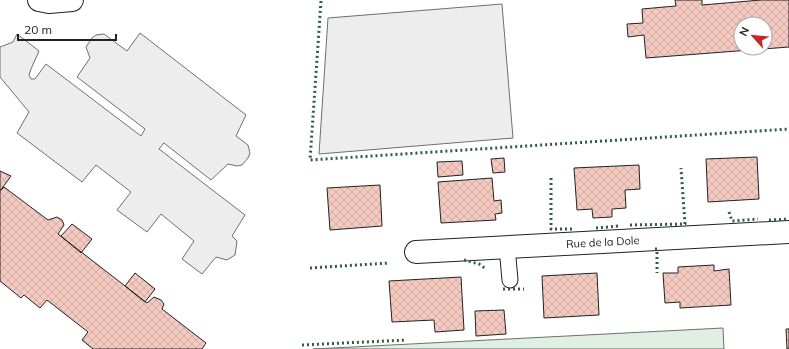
<svg xmlns="http://www.w3.org/2000/svg" width="789" height="349" font-family="Mulish,sans-serif">
  <style>
    .green { fill: #e0efe3; stroke: #6f6f6f }
    .parking { fill: #ededed; stroke: #6f6f6f }
    .building { fill: url(#building-cross-hatch); stroke: #222; fill-rule: evenodd }
    .lines { fill: none; stroke-linecap: round; stroke-linejoin: round }
    .lane-casing { stroke: #222; stroke-width: 17 }
    .street-casing { stroke: #222; stroke-width: 24 }
    .lane { stroke: #fff; stroke-width: 15 }
    .street { stroke: #fff; stroke-width: 22 }
    .hedge { stroke: #2f5e38; stroke-width: 3; stroke-dasharray: 2 3; stroke-linecap: butt }
    .labels { text-anchor: middle; stroke-width: 3; stroke-linejoin: round; paint-order: stroke }
    .street-label { font-size: 11px; fill: #222; stroke: #fff }
  </style>
  <defs>
    <pattern id="building-cross-hatch" width="8" height="8" patternUnits="userSpaceOnUse"><rect width="8" height="8" fill="#f3c9c0"/><path d="M0 0l8 8M0 8l8-8" fill="none" stroke="#d0aca5"/></pattern>
  </defs>
  <rect width="100%" height="100%" fill="#fff"/>
  <!-- green -->
  <path class="green" d="M 723,328 L 724,349 L 313,349 Z"/>
  <!-- parking -->
  <path class="parking" d="M 502,4 L 513,138 L 319,154 L 328,18 Z
    M 140,33 L 246,115 L 236,136 L 248,145 L 250,153 L 248,158 L 242,165 L 237,166 L 228,164 L 211,180 L 164,143 L 159,149 L 245,215 L 232,236 L 237,241 L 235,255 L 227,260 L 216,257 L 202,274 L 182,259 L 194,241 L 161,214 L 147,232 L 117,210 L 131,192 L 96,165 L 82,182 L 17,133 L 29,112 L 0,77 L 0,47 L 13,42 L 17,34 L 39,51 L 31,69 L 29,75 L 31,79 L 35,79 L 46,64 L 141,136 L 145,129 L 77,77 L 90,58 L 86,47 L 92,38 L 96,35 L 104,34 L 127,51 Z"/>
  <!-- building -->
  <path class="building" d="M 675,0 L 702,0 L 702,5 L 761,0 L 789,0 L 789,47 L 646,58 L 644,35 L 628,37 L 627,24 L 643,23 L 642,9 L 676,6 ZM 741,24 L 765,24 L 765,48 L 741,48 Z
    M 757,157 L 759,199 L 708,202 L 706,159 Z
    M 504,158 L 505,172 L 493,173 L 491,159 Z
    M 462,161 L 463,175 L 438,177 L 437,162 Z
    M 639,165 L 640,189 L 625,190 L 626,208 L 612,209 L 612,217 L 593,218 L 592,209 L 577,210 L 574,168 Z
    M 0,171 L 11,176 L 0,191 Z
    M 492,178 L 494,201 L 501,200 L 502,213 L 495,214 L 496,220 L 441,223 L 438,182 Z
    M 380,185 L 382,226 L 330,230 L 327,188 Z
    M 4,187 L 48,220 L 57,217 L 62,220 L 64,225 L 58,234 L 147,303 L 154,297 L 161,300 L 164,304 L 162,309 L 206,343 L 202,349 L 93,349 L 82,340 L 88,332 L 47,300 L 40,308 L 24,295 L 21,298 L 0,281 L 0,191 Z
    M 72,224 L 92,239 L 81,253 L 61,236 Z
    M 714,265 L 714,271 L 729,269 L 731,305 L 680,308 L 680,302 L 665,303 L 663,273 L 678,273 L 678,267 Z
    M 135,273 L 155,289 L 145,302 L 125,286 Z
    M 597,273 L 599,315 L 544,318 L 542,276 Z
    M 461,277 L 464,330 L 435,332 L 434,320 L 392,322 L 389,281 Z
    M 504,310 L 506,334 L 476,336 L 475,311 Z
    M 786,329 L 789,329 L 789,349 L 787,349 Z"/>
  <g class="lines">
    <defs>
      <path id="lane" d="M 507,247 L 510,280"/>
      <g id="street">
        <path d="M 39,0 L 49,2 L 72,0"/>
        <path id="s1" d="M 416,252 L 789,232"/>
      </g>
    </defs>
    <!-- lane casing -->
    <use href="#lane" class="lane-casing"/>
    <!-- street casing -->
    <use href="#street" class="street-casing"/>
    <!-- lane -->
    <use href="#lane" class="lane"/>
    <!-- street -->
    <use href="#street" class="street"/>
    <!-- hedge -->
    <path class="hedge" d="M 321,1 L 310,160 L 789,129
      M 551,178 L 551,229 L 572,229
      M 729,212 L 732,221 L 758,219
      M 769,220 L 789,219
      M 630,225 L 685,224 L 681,168
      M 596,228 L 619,226
      M 655,249 L 657,249 L 657,273
      M 464,260 L 479,264 L 486,269
      M 310,268 L 389,263
      M 503,289 L 524,289
      M 302,345 L 407,340"/>
  </g>
  <g class="labels">
    <!-- street labels -->
    <g class="street-label">
      <text dy="4" stroke="none"><textPath href="#s1" startOffset="187">Rue de la Dole</textPath></text>
    </g>
  </g>
  <!-- north arrow -->
  <g transform="translate(753 36) rotate(297)"><circle r="19" fill="#ffffff" stroke="#a7a7a7"/>
  <path d="M0-3L7 15L0 10L-7 15Z" fill="#c62828"/>
  <text y="-6" font-size="11" font-weight="bold" text-anchor="middle" fill="#222222">N</text>
  </g>
  <!-- scale -->
  <path d="M18 34v6h98v-6" fill="none" stroke="#222222" stroke-width="2"/>
  <text x="24" y="34" font-size="12" fill="#222222" stroke="#ffffff" stroke-width="3" paint-order="stroke">20 m</text>
</svg>
